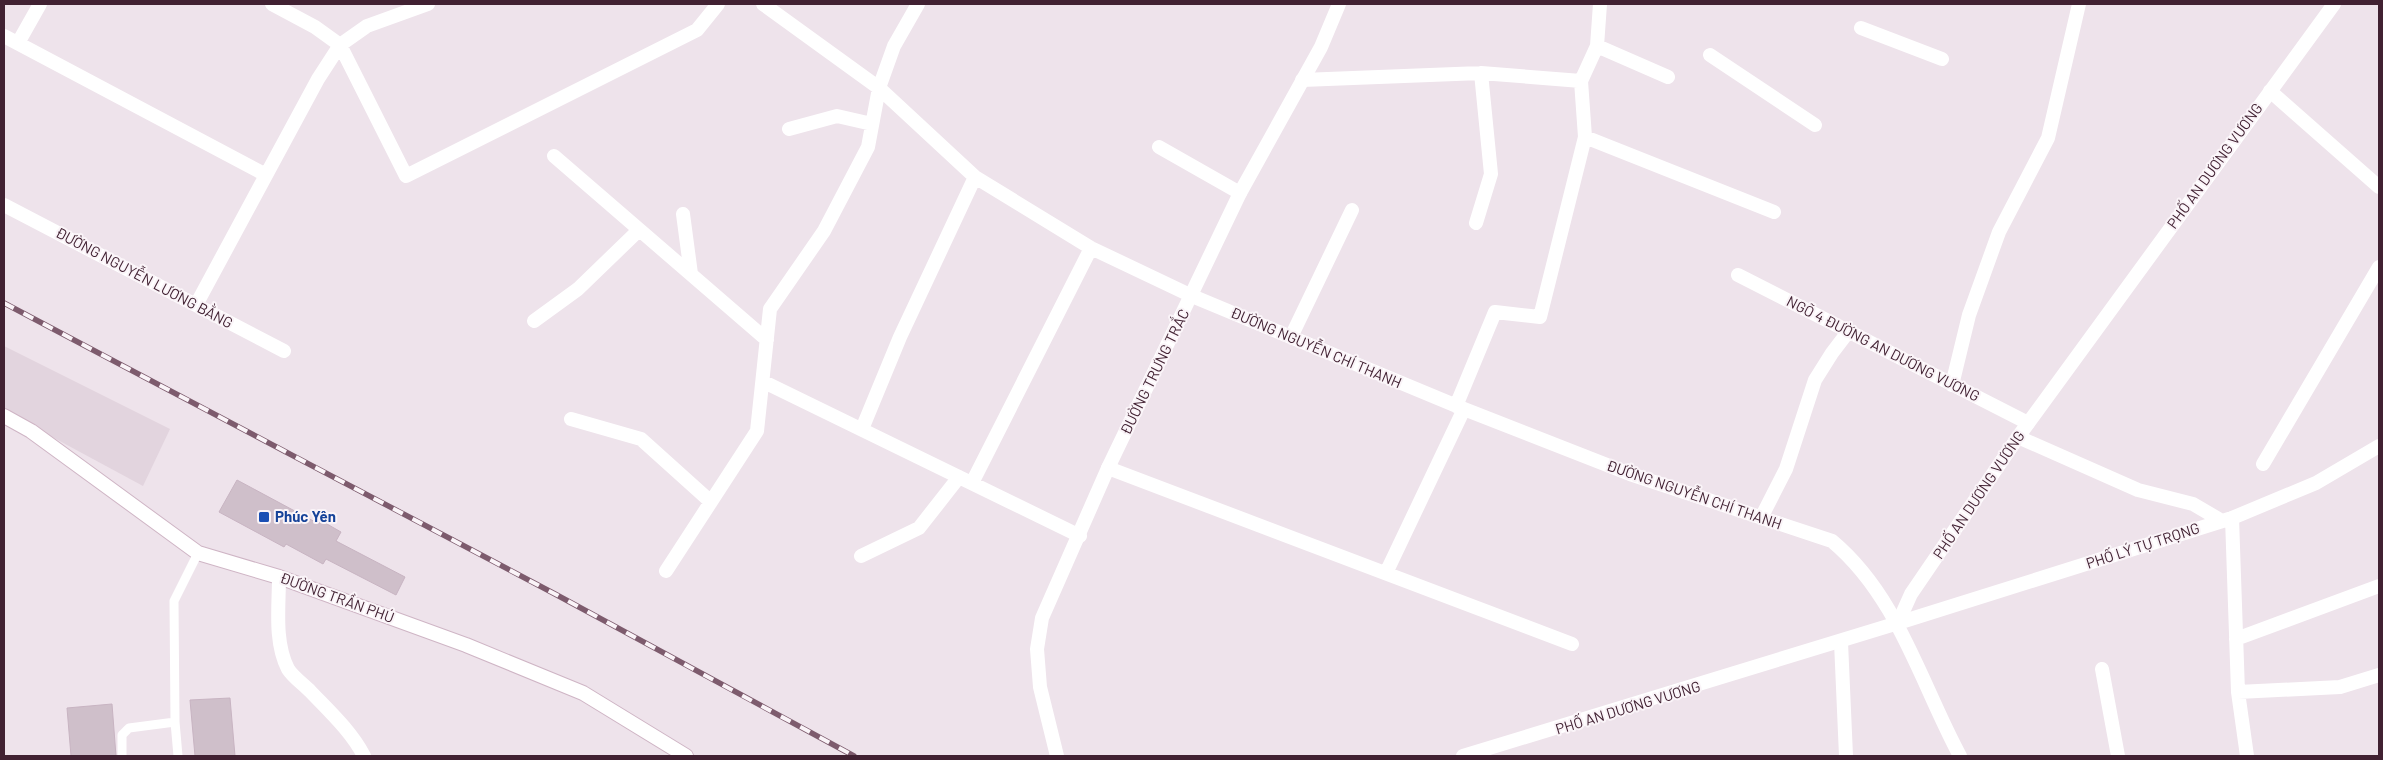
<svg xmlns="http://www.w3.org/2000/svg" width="2383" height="760" font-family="Barlow,sans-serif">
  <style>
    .built { fill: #e2d4de }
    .building { fill: #cfbfca; stroke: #c8b4c2 }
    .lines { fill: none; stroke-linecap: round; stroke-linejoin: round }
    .secondary-casing { stroke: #cfb5c5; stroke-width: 16 }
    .service { stroke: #fff; stroke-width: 9 }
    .minor { stroke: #fff; stroke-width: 14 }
    .tertiary { stroke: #fff; stroke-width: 14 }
    .secondary { stroke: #fff; stroke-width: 14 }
    .rail-casing { stroke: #7d5b6d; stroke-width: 5.5 }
    .rail { stroke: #faf4f8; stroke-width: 4; stroke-dasharray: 11; stroke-linecap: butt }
    .transit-dot { fill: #1a4fb4; stroke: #faf4f8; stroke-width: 2 }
    .labels { text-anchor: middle; stroke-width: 4; stroke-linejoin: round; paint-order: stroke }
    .street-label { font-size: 15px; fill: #412132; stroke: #faf4f8 }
    .transit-label { font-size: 15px; font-weight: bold; fill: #164399; stroke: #faf4f8; text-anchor: start }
  </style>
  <rect width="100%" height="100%" fill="#eee3eb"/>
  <!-- built -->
  <path class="built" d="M 4,346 L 170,429 L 143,486 L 4,411 Z"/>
  <!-- building -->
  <path class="building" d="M 237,480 L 319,524 L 320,520 L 341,532 L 336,541 L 405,577 L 396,595 L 326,559 L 323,564 L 286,544 L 284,547 L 219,512 Z
    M 230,698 L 235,756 L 195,756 L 190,700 Z
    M 112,704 L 116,756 L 71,756 L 67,708 Z"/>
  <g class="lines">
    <defs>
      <path id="secondary" d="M 4,416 L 31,431 L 198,553 L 279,577 L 466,645 L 583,693 L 686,756"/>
    </defs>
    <!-- secondary casing -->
    <use href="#secondary" class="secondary-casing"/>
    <!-- service -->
    <path class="service" d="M 122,756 L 122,735 L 129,728 L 175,722
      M 178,756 L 175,722 L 174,601 L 198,553"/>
    <!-- minor -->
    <path class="minor" d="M 272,4 L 315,27 L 340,45 L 406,176 L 697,30 L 718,4
      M 763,4 L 879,88 L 975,177 L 1091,248 L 1192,296 L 1464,409 L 1630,474 L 1832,541 C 1898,596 1921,684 1960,756
      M 1861,28 L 1942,59
      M 4,36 L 266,175
      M 18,43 L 40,4
      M 1597,46 L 1668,77
      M 1710,55 L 1815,125
      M 1302,80 L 1481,73 L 1581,81 L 1585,137 L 1540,317 L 1495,312 L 1456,406
      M 1581,81 L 1597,46 L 1600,4
      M 2270,91 L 2379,187
      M 789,129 L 837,116 L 872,124
      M 1585,137 L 1774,212
      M 1159,147 L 1240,193
      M 554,156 L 767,340
      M 4,205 L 284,351
      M 683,214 L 691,274
      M 1476,223 L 1491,174 L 1481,73
      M 1738,275 L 2028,423
      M 196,305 L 318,79 L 340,45 L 367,26 L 428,4
      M 534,321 L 578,289 L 639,230
      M 1291,337 L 1352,210
      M 764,382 L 1080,536
      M 1952,385 L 1969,315 L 1999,232 L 2048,138 L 2079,4
      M 571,419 L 641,439 L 711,502
      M 862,429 L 900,337 L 975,177
      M 2018,437 L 2138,490 L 2193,504 L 2222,521
      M 2263,464 L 2379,267
      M 1108,468 L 1572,644
      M 972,483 L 1091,248
      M 1761,518 L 1786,469 L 1815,380 L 1832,353 L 1848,332
      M 2232,518 L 2238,692 L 2247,756
      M 861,556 L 919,528 L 959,477
      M 666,571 L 757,431 L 770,309 L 824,231 L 868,147 L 879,88 L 894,46 L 918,4
      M 1386,573 L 1464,409
      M 279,577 C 279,606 274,642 288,669 C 293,677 303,684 310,691 C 329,711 351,731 364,756
      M 1898,623 L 2232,518 L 2316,483 L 2379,446
      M 2236,639 L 2379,586
      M 1841,642 L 1846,756
      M 2102,669 L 2118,756
      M 2238,692 L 2340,687 L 2379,675"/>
    <!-- tertiary -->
    <path class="tertiary" d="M 1057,756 L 1040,687 L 1037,649 L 1042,618 L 1108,468 L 1240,193 L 1321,47 L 1339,4
      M 1463,756 L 1898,623 L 1911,594 L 2018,437 L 2334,4"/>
    <!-- secondary -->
    <use href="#secondary" class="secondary"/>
    <defs>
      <path id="rail" d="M 4,303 L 555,594 L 854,756"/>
    </defs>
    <!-- rail casing -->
    <use href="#rail" class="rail-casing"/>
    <!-- rail -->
    <use href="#rail" class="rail"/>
  </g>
  <!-- markers -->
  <rect class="transit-dot" x="258" y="511" width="12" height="12" rx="2.5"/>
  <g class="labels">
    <!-- street labels -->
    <g class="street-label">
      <text transform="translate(2215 166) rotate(-54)" y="5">PHỐ AN DƯƠNG VƯƠNG</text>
      <text transform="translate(144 278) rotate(28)" y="5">ĐƯỜNG NGUYỄN LƯƠNG BẰNG</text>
      <text transform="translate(1316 348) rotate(23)" y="5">ĐƯỜNG NGUYỄN CHÍ THANH</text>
      <text transform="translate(1883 349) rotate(27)" y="5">NGÕ 4 ĐƯỜNG AN DƯƠNG VƯƠNG</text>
      <text transform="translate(1155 372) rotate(-64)" y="5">ĐƯỜNG TRƯNG TRẮC</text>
      <text transform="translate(1694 495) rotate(19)" y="5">ĐƯỜNG NGUYỄN CHÍ THANH</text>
      <text transform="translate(1979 495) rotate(-56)" y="5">PHỐ AN DƯƠNG VƯƠNG</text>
      <text transform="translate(2143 546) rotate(-18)" y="5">PHỐ LÝ TỰ TRỌNG</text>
      <text transform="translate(337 598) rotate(20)" y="5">ĐƯỜNG TRẦN PHÚ</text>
      <text transform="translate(1628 708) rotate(-17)" y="5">PHỐ AN DƯƠNG VƯƠNG</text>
    </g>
    <!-- transit labels -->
    <g class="transit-label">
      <text x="275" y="522">Phúc Yên</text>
    </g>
  </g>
  <!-- border -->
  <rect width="2383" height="760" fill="none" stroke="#412132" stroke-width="10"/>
</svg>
